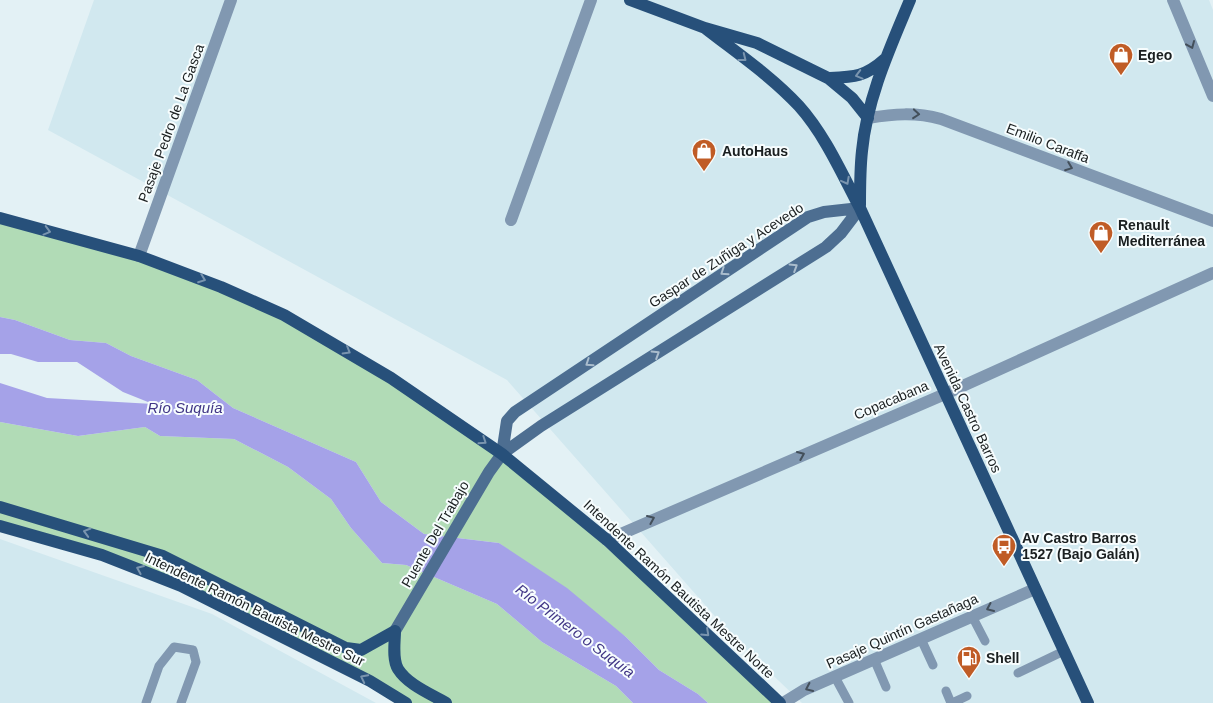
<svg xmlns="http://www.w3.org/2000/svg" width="1213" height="703" font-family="Helvetica,sans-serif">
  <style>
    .built { fill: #d1e8ef }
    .green { fill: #b1dbb6 }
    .water { fill: #a5a2e8 }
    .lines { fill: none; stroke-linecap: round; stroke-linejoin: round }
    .lane { stroke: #8198b1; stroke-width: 9 }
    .street { stroke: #8198b1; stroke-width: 12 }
    .secondary { stroke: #4d6e91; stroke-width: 12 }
    .primary { stroke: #27507a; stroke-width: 12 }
    .oneway { stroke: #434f5a }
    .oneway2 { stroke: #7a95af }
    .oneway3 { stroke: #aabdcd }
    .labels { text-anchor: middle; stroke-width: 4; stroke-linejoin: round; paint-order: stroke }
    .poi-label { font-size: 14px; font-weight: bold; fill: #1a1f20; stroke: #f7fdfe; text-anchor: start }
    .street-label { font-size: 14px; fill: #1a1f20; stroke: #f7fdfe }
    .water-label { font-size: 15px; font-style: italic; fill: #413686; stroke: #f7fdfe }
  </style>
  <rect width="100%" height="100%" fill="#e3f1f5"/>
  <!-- built -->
  <path class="built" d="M 94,0 L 1209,0 L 1213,10 L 1213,703 L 802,703 L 735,639 L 507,380 L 48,130 Z
    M 0,539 L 212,614 L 376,703 L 0,703 Z"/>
  <!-- green -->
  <path class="green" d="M 0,218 L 139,256 L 284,315 L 502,454 L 780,703 L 708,703 L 698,694 L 659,670 L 626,637 L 499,543 L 424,534 L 381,502 L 356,462 L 233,408 L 197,380 L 131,356 L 106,343 L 70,340 L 15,320 L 0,317 Z
    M 0,422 L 78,436 L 145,427 L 160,436 L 234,439 L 288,467 L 331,499 L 351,528 L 382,563 L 406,565 L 497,604 L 542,642 L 616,686 L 633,703 L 406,703 L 181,586 L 0,526 Z"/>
  <!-- water -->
  <path class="water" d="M 0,317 L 15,320 L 70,340 L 106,343 L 131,356 L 197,380 L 233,408 L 356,462 L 381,502 L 424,534 L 499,543 L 567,588 L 626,637 L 659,670 L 698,694 L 708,703 L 633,703 L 616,686 L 542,642 L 497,604 L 406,565 L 382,563 L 351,528 L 331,499 L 288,467 L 234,439 L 160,436 L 145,427 L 78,436 L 0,422 L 0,383 L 47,398 L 153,404 L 123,392 L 77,362 L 38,362 L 11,354 L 0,354 Z"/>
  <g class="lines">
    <!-- lane -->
    <path class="lane" d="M 972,616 L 985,641
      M 921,639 L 933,665
      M 874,659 L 886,687
      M 1018,673 L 1064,651
      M 835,677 L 849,703
      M 946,691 L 951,703
      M 146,703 L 159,666 L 174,647 L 193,650 L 196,662 L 181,703
      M 952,703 L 967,696"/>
    <!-- street -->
    <path class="street" d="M 1173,0 L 1213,96
      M 868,118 C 894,114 915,112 941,119 L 1213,221
      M 511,220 L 591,0
      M 139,256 L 231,0
      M 607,540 L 945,394 L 1213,273
      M 783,703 L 804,690 L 1035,589"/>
    <!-- secondary -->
    <path class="secondary" d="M 502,454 L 507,421 L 515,412 L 808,217 L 824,212 L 860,208
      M 395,631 L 489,472 L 502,454 L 541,426 L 826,247 L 841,233 L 860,208"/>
    <!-- primary -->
    <path class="primary" d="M 630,0 L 705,28 L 757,43 L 828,78 L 852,98 L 868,118
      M 705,28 C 737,53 771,76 799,106 C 825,135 842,174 860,208 L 1088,703
      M 828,78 C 854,77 865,77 885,59
      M 860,205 C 860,187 860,169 862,151 C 867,98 890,48 910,0
      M 0,218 L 139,256 L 221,287 L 284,315 L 391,378 L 502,454 L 607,540 L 780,703
      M 0,507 L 163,556 L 346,648 L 361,650 L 395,631
      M 0,526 L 102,555 L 181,586 L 370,681 L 406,703
      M 395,631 C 395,642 392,659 398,669 C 408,685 431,694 446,703"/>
  </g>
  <!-- one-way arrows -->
  <defs><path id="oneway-chevron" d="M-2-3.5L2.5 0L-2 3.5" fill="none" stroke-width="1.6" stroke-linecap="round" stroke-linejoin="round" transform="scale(1.25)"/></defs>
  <g class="oneway">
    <use href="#oneway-chevron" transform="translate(1191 45) rotate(67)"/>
    <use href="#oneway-chevron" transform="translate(916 114) rotate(5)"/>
    <use href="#oneway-chevron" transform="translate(1069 167) rotate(21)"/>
    <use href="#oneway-chevron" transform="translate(801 455) rotate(-23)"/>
    <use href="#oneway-chevron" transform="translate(651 519) rotate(-23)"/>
    <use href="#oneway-chevron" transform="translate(990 608) rotate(156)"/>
    <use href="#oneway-chevron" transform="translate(809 688) rotate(155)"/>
  </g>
  <g class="oneway2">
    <use href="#oneway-chevron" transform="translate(743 58) rotate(38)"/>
    <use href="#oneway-chevron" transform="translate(859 75) rotate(165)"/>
    <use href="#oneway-chevron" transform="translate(846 181) rotate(62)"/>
    <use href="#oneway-chevron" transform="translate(47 231) rotate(15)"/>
    <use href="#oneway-chevron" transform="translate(202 279) rotate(21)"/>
    <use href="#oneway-chevron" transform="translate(347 351) rotate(31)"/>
    <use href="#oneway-chevron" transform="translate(483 441) rotate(34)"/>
    <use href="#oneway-chevron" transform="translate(87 532) rotate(-164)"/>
    <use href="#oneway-chevron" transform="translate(140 569) rotate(-157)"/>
    <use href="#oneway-chevron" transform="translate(706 633) rotate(43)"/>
    <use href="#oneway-chevron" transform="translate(364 678) rotate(-153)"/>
  </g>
  <g class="oneway3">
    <use href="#oneway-chevron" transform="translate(794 267) rotate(-32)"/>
    <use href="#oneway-chevron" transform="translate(724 272) rotate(146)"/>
    <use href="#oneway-chevron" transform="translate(656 354) rotate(-32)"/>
    <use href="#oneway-chevron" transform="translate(589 363) rotate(146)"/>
  </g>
  <!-- icons -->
  <defs>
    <symbol id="shop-pin" viewBox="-11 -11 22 30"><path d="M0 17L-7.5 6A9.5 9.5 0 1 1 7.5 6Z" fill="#c05c26" stroke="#f7fdfe"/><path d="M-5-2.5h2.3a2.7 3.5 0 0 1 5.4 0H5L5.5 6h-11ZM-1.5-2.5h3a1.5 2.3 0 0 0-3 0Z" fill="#fff"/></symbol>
    <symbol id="bus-pin" viewBox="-11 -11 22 30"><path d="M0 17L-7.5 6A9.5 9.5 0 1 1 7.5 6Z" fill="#c05c26" stroke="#f7fdfe"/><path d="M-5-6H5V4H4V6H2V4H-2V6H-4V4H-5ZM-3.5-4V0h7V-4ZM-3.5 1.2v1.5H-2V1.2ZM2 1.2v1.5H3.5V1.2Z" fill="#fff"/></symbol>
    <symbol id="fuel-pin" viewBox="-11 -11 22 30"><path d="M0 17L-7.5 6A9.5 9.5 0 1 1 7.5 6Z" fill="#c05c26" stroke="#f7fdfe"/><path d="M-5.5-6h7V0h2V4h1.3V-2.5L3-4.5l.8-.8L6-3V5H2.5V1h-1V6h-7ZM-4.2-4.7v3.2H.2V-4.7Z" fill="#fff"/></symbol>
  </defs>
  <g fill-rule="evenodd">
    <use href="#shop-pin" x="1107" y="41" width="28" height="38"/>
    <use href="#shop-pin" x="690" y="137" width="28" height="38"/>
    <use href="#shop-pin" x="1087" y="219" width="28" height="38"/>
    <use href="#bus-pin" x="990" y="532" width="28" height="38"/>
    <use href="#fuel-pin" x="955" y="644" width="28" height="38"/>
  </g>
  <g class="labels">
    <!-- poi labels -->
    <g class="poi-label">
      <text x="1138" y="60">Egeo</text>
      <text x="722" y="156">AutoHaus</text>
      <text x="1118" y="230">Renault<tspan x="1118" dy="16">Mediterránea</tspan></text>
      <text x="1022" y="543">Av Castro Barros<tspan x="1022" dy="16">1527 (Bajo Galán)</tspan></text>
      <text x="986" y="663">Shell</text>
    </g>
    <!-- street labels -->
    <g class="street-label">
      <text transform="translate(171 123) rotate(-70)" y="5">Pasaje Pedro de La Gasca</text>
      <text transform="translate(1048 143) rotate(21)" y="5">Emilio Caraffa</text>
      <text transform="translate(726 255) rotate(-33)" y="5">Gaspar de Zuñiga y Acevedo</text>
      <text transform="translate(891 400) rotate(-23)" y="5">Copacabana</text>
      <text transform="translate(968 408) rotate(65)" y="5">Avenida Castro Barros</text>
      <text transform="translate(435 534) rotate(-60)" y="5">Puente Del Trabajo</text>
      <text transform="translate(679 589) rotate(43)" y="5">Intendente Ramón Bautista Mestre Norte</text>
      <text transform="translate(255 609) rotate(26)" y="5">Intendente Ramón Bautista Mestre Sur</text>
      <text transform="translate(902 631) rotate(-24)" y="5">Pasaje Quintín Gastañaga</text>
    </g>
    <!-- water labels -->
    <g class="water-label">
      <text x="185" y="413">Río Suquía</text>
      <text transform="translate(575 631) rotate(37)" y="5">Río Primero o Suquía</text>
    </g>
  </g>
</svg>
